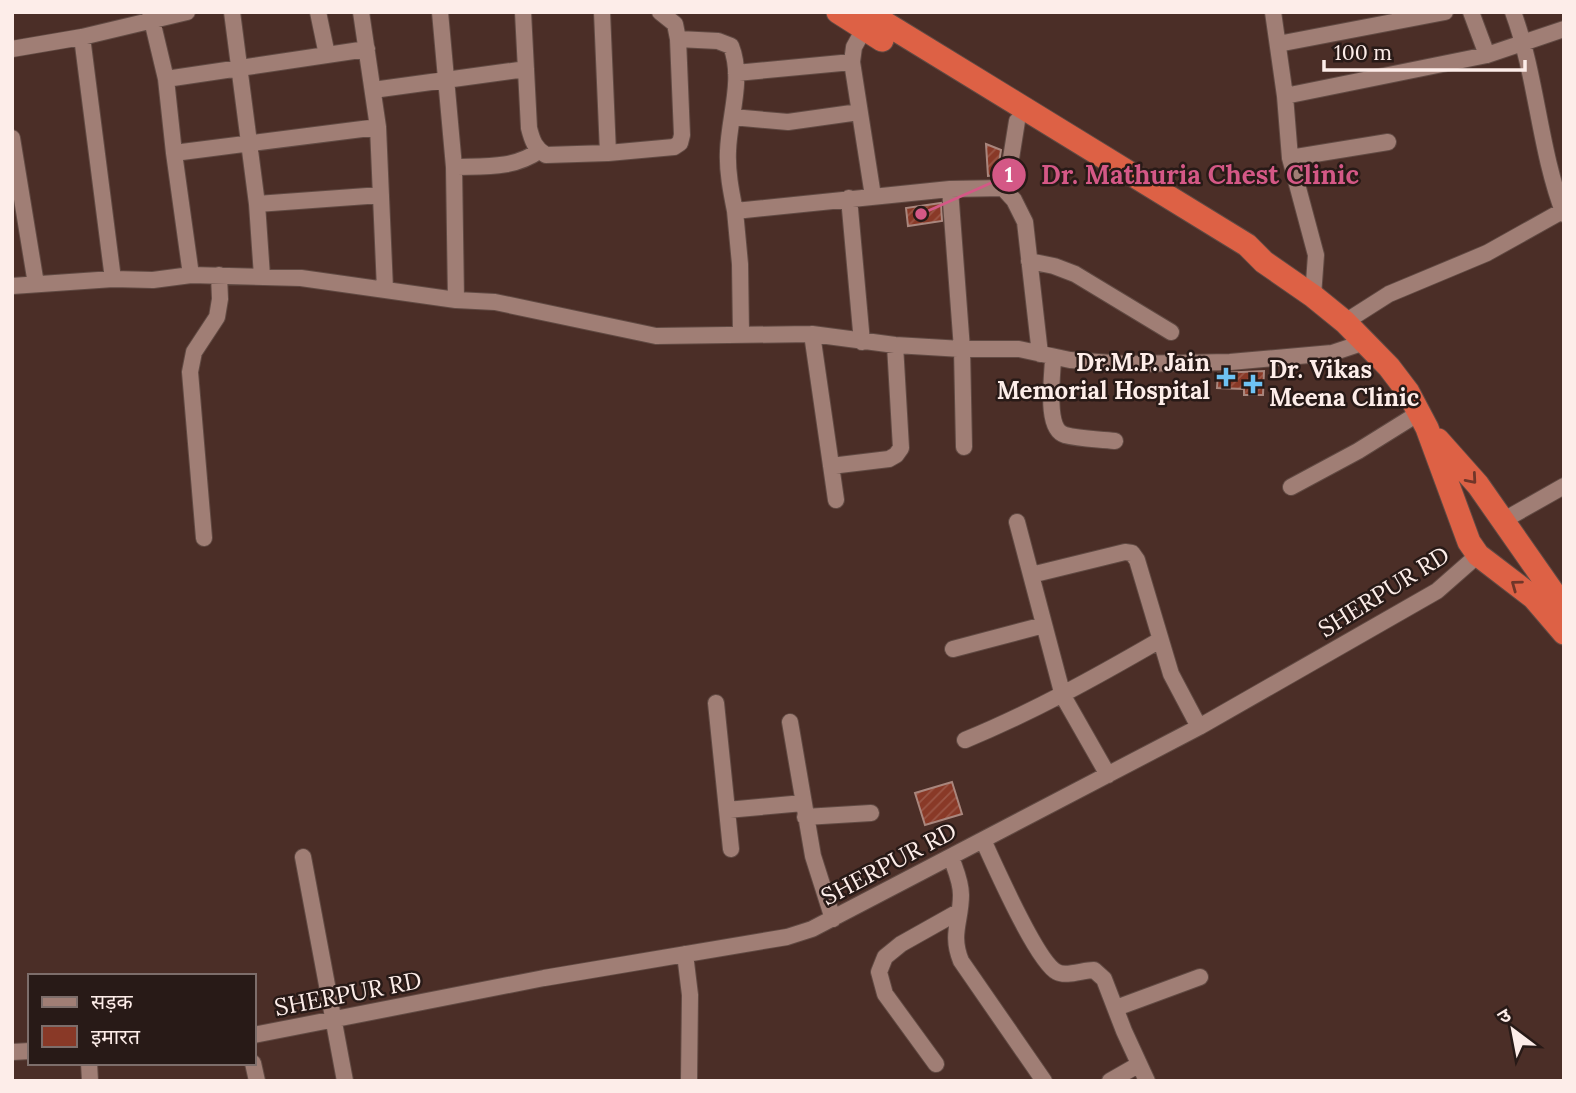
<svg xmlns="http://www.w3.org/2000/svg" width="1576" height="1093" font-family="Lora,'Noto Sans Devanagari',serif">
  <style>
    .building { fill: url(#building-hatch); stroke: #a9867d; stroke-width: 2 }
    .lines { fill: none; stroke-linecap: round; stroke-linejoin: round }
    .minor-casing { stroke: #614a43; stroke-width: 18 }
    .highway-casing { stroke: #614a43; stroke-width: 25 }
    .minor { stroke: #a07e75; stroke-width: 16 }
    .highway { stroke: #dd6145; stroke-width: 23 }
    .oneway { stroke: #703629 }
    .poi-dot { fill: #6ec2f3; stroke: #281a17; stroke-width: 2.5 }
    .labels { text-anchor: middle; stroke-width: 5; stroke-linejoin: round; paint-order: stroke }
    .poi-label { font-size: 24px; font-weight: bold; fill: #fdede9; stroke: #281a17; text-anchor: end }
    .street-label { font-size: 24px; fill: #fdede9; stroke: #281a17 }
    .leader { fill: none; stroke: #d45886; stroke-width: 2.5 }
    .callout-dot { fill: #d45886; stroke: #281a17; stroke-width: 2.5 }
    .mark-label { font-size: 21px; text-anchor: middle; font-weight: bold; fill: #fff }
    .callout-label { font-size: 26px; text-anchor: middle; font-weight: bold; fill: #d45886; stroke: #281a17; stroke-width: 5; stroke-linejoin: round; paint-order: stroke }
  </style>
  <defs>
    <pattern id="building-hatch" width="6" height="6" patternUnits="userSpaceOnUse" patternTransform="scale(1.75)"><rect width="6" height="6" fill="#893927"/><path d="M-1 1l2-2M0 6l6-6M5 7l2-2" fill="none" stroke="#9b5646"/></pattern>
  </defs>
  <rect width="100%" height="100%" fill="#4b2e27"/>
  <!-- building -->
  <path class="building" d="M 986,144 L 1001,150 L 997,175 L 988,176 Z
    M 941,203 L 942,221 L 908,226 L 906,208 Z
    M 1264,371 L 1263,395 L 1244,395 L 1244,389 L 1217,388 L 1218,373 Z
    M 952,782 L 962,814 L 925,825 L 915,793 Z"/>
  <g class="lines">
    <defs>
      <path id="minor" d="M 150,12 L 166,79 L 174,153 L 191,275
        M 232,12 L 257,204 L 262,276
        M 318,12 L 327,55
        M 361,12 L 378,127 L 385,289
        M 440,12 L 454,167 L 456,300
        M 523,12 L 529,128 C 532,140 535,149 546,155 L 608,153 L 674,147 L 680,143 L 682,135 L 678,39 L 675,24 L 660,12
        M 602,12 L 608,153
        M 1273,12 L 1285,96 L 1290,158 L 1316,255 L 1313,296
        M 1471,12 L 1487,55
        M 1513,12 C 1537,77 1539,149 1564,214
        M 864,29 L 854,47 L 852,62 L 873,196
        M 82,37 L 113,279
        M 678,39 L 718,41 L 731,46 C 744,79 729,117 728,151 C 727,171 731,191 735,211
        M 1278,44 L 1445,12
        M 12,49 L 82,37 L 187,12
        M 736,73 L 852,62
        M 166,79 L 367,49
        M 373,90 L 526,69
        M 1285,96 L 1487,55 L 1564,29
        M 732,117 L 788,122 L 859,112
        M 12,138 L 36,284
        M 174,153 L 378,127
        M 1290,158 L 1388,142
        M 454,167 C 485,166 513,169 539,151
        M 1003,188 L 1014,200 L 1025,222 L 1040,354
        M 849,198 L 862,342
        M 257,204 L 381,195
        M 1029,261 L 1054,266 L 1075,274 L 1171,332
        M 12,286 L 113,279 L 153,280 L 191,275 L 301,278 L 456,300 L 495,302 L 656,336 L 812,334 L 895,345 L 962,349 L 1019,349 L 1070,360 L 1126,364 L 1230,362 L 1332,353 L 1365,342
        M 1345,322 L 1389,294 L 1487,253 L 1564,210
        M 741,334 L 740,264 L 735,211 L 950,189
        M 812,334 L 836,500
        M 1053,357 C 1053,375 1044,429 1065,435 C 1080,439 1099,439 1115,441
        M 964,447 L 962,349 L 950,189 L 1003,188 L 1008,177 L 1017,121
        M 831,466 L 889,459 L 896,455 L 901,448 L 895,345
        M 1291,487 L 1358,451 L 1419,413
        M 1504,520 L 1564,486
        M 1017,522 L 1063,696 L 1108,775
        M 204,538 L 190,372 L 194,352 L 217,317 L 220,299 L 219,275
        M 1031,575 L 1125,552 L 1132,553 L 1137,560 L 1171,674 L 1199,727
        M 953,649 L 1044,625
        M 716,703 L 731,849
        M 790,722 L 813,856 L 833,919
        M 965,740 C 1033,712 1096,677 1160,640
        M 727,810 L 803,803
        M 805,817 L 871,813
        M 983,840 C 994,864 1037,962 1057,972 C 1066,977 1083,970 1094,970 L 1104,979 L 1124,1031 L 1147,1081
        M 303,857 L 345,1081
        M 951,857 C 955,869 961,881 961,895 C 961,921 950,934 961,961 L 1044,1081
        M 685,954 L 690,995 L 689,1081
        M 1116,1008 L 1200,977
        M 254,1035 L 544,978 L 787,937 L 812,929 L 1199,727 L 1437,591 L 1478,555
        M 12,1052 L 30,1051
        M 89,1063 L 90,1081
        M 253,1063 L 257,1081
        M 936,1064 L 885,994 L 879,972 L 885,957 L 901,944 L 958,912
        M 1110,1081 L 1138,1065"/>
      <path id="highway" d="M 838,12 L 882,40
        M 867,12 L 1247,245 L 1264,262 L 1313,296 L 1345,322 L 1389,367 L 1408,392 L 1427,428 L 1469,542 L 1478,555 L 1534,598 L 1564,633
        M 1438,440 L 1478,485 L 1564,608"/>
    </defs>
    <!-- minor casing -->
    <use href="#minor" class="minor-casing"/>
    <!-- highway casing -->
    <use href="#highway" class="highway-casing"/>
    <!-- minor -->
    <use href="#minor" class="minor"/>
    <!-- highway -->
    <use href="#highway" class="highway"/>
  </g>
  <!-- one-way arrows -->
  <defs><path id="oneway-chevron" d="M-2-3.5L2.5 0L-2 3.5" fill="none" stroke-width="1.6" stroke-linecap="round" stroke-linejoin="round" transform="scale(1.75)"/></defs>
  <g class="oneway">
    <use href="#oneway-chevron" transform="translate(1472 479) rotate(49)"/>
    <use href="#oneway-chevron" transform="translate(1516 585) rotate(-144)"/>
  </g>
  <!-- markers -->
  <g class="poi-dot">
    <path d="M1222.5 366.5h7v7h7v7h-7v7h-7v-7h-7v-7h7z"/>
    <path d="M1249.5 373.5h7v7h7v7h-7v7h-7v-7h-7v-7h7z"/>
  </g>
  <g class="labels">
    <!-- poi labels -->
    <g class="poi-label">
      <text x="1210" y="371">Dr.M.P. Jain<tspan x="1210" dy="28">Memorial Hospital</tspan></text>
      <text x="1269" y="378" text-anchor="start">Dr. Vikas<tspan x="1269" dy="28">Meena Clinic</tspan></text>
    </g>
    <!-- street labels -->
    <g class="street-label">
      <text transform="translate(1384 592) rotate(-32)" y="8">SHERPUR RD</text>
      <text transform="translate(889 864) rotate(-28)" y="8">SHERPUR RD</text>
      <text transform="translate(348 994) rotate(-11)" y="8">SHERPUR RD</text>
    </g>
  </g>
  <!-- callouts -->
  <path class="leader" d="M921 214L1009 175"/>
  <g class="callout-dot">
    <circle cx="921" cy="214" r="7"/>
    <circle cx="1009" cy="175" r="18"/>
  </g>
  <g class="mark-label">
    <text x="1009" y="182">1</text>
  </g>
  <g class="callout-label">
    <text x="1200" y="184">Dr. Mathuria Chest Clinic</text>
  </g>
  <!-- border -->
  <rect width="1576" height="1093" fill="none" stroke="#fdede9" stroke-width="28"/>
  <!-- legend -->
  <rect x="28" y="974" width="228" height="91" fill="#281a17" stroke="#7d6e6b" stroke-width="2"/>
  <rect x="42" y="997" width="35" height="10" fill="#a07e75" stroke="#7d6e6b" stroke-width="2"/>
  <text x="91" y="1009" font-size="21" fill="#fdede9">सड़क</text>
  <rect x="42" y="1026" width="35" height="21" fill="#893927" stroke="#7d6e6b" stroke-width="2"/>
  <text x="91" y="1044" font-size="21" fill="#fdede9">इमारत</text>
  <!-- north arrow -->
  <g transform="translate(1513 1030) rotate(328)" stroke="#281a17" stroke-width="5" paint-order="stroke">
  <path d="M0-5L12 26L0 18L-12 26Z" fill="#fdede9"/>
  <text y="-10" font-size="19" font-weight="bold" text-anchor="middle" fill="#fdede9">उ</text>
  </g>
  <!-- scale -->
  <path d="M1324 60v10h201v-10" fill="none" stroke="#fdede9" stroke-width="3.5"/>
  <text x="1334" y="60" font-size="21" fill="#fdede9" stroke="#281a17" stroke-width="5" paint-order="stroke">100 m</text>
</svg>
